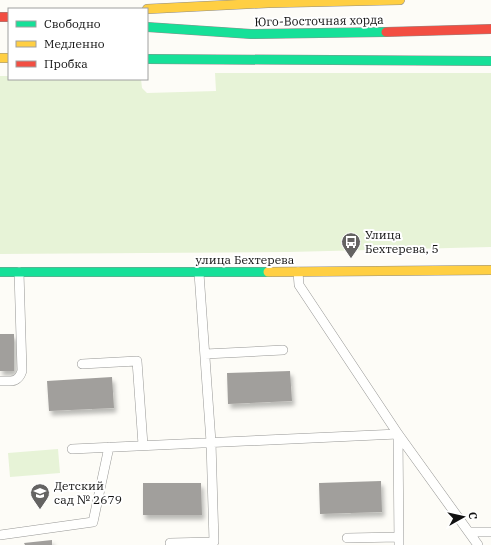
<svg xmlns="http://www.w3.org/2000/svg" width="491" height="545" font-family="'IBM Plex Serif',serif">
  <style>
    .green { fill: #e7f3d7 }
    .building { fill: #a19f9c; filter: url(#shadow) }
    .lines { fill: none; stroke-linecap: round; stroke-linejoin: round }
    .lane-casing { stroke: #979795; stroke-width: 10 }
    .fast-casing { stroke: #8e8d8b; stroke-width: 10 }
    .slow-casing { stroke: #8e8d8b; stroke-width: 10 }
    .jam-casing { stroke: #8e8d8b; stroke-width: 10 }
    .lane { stroke: #fffffe; stroke-width: 9 }
    .fast { stroke: #16e098; stroke-width: 9 }
    .slow { stroke: #ffcf43; stroke-width: 9 }
    .jam { stroke: #f24e42; stroke-width: 9 }
    .labels { text-anchor: middle; stroke-width: 4; stroke-linejoin: round; paint-order: stroke }
    .street-label { font-size: 12px; fill: #111; stroke: #fff }
    .poi-label { font-size: 12px; fill: #111; stroke: #fff; text-anchor: start }
  </style>
  <defs>
    <filter id="shadow"><feDropShadow dx="2.5" dy="4.5" stdDeviation="2" flood-color="#0004"/></filter>
  </defs>
  <rect width="100%" height="100%" fill="#fdfcf7"/>
  <!-- green -->
  <path class="green" d="M 215,73 L 491,73 L 491,247 L 288,252 L 0,254 L 0,76 L 9,76 L 9,79 L 141,79 L 142,88 L 147,93 L 216,91 Z
    M 58,449 L 60,473 L 10,477 L 8,453 Z"/>
  <!-- building -->
  <path class="building" d="M 0,334 L 14,334 L 14,371 L 0,371 Z
    M 290,371 L 292,401 L 228,404 L 227,373 Z
    M 112,377 L 114,408 L 49,411 L 47,381 Z
    M 381,481 L 382,512 L 320,514 L 319,483 Z
    M 143,483 L 201,483 L 202,515 L 143,515 Z
    M 52,540 L 52,545 L 25,545 L 24,543 Z"/>
  <g class="lines">
    <defs>
      <path id="lane" d="M 298,272 L 299,285 L 398,434 L 478,545
        M 205,354 L 283,350
        M 82,364 L 137,361 L 143,445
        M 0,381 C 11,381 18,383 22,371 L 19,272
        M 72,449 L 398,434 L 399,545
        M 469,532 L 491,532
        M 0,535 L 93,522 L 109,447
        M 347,538 L 399,537
        M 170,543 L 214,542 L 211,442 L 199,273"/>
      <path id="fast" d="M 147,27 L 251,34 L 386,32
        M 147,59 L 491,61
        M 0,272 L 268,272"/>
      <path id="slow" d="M 147,9 L 268,3 L 400,0
        M 0,58 L 9,58
        M 268,272 L 491,270"/>
      <path id="jam" d="M 0,17 L 9,17
        M 386,32 L 491,29"/>
    </defs>
    <!-- lane casing -->
    <use href="#lane" class="lane-casing"/>
    <!-- fast casing -->
    <use href="#fast" class="fast-casing"/>
    <!-- slow casing -->
    <use href="#slow" class="slow-casing"/>
    <!-- jam casing -->
    <use href="#jam" class="jam-casing"/>
    <!-- lane -->
    <use href="#lane" class="lane"/>
    <!-- fast -->
    <use href="#fast" class="fast"/>
    <!-- slow -->
    <use href="#slow" class="slow"/>
    <!-- jam -->
    <use href="#jam" class="jam"/>
  </g>
  <!-- icons -->
  <defs>
    <symbol id="bus-pin" viewBox="-11 -11 22 30"><path d="M0 17L-7.5 6A9.5 9.5 0 1 1 7.5 6Z" fill="#646362" stroke="#fff"/><path d="M-5-6H5V4H4V6H2V4H-2V6H-4V4H-5ZM-3.5-4V0h7V-4ZM-3.5 1.2v1.5H-2V1.2ZM2 1.2v1.5H3.5V1.2Z" fill="#fff"/></symbol>
    <symbol id="school-pin" viewBox="-11 -11 22 30"><path d="M0 17L-7.5 6A9.5 9.5 0 1 1 7.5 6Z" fill="#646362" stroke="#fff"/><path d="M0-5L7-2L0 1L-7-2ZM-4 1L0 2.5L4 1V4Q0 6-4 4Z" fill="#fff"/></symbol>
  </defs>
  <g fill-rule="evenodd">
    <use href="#bus-pin" x="340" y="231" width="22" height="30"/>
    <use href="#school-pin" x="29" y="482" width="22" height="30"/>
  </g>
  <g class="labels">
    <!-- street labels -->
    <g class="street-label">
      <text transform="translate(319 21) rotate(-1)" y="4">Юго-Восточная хорда</text>
      <text x="245" y="264">улица Бехтерева</text>
    </g>
    <!-- poi labels -->
    <g class="poi-label">
      <text x="365" y="239">Улица<tspan x="365" dy="14">Бехтерева, 5</tspan></text>
      <text x="54" y="490">Детский<tspan x="54" dy="14">сад № 2679</tspan></text>
    </g>
  </g>
  <!-- legend -->
  <rect x="8" y="8" width="140" height="72" fill="#ffffff" stroke="#a0a0a0"/>
  <rect x="16" y="21" width="20" height="6" fill="#16e098" stroke="#a0a0a0"/>
  <text x="44" y="28" font-size="12" fill="#111111">Свободно</text>
  <rect x="16" y="41" width="20" height="6" fill="#ffcf43" stroke="#a0a0a0"/>
  <text x="44" y="48" font-size="12" fill="#111111">Медленно</text>
  <rect x="16" y="61" width="20" height="6" fill="#f24e42" stroke="#a0a0a0"/>
  <text x="44" y="68" font-size="12" fill="#111111">Пробка</text>
  <!-- north arrow -->
  <g transform="translate(463 517) rotate(82)" stroke="#ffffff" stroke-width="3" paint-order="stroke">
  <path d="M0-3L7 15L0 10L-7 15Z" fill="#111111"/>
  <text y="-6" font-size="11" font-weight="bold" text-anchor="middle" fill="#111111">С</text>
  </g>
</svg>
